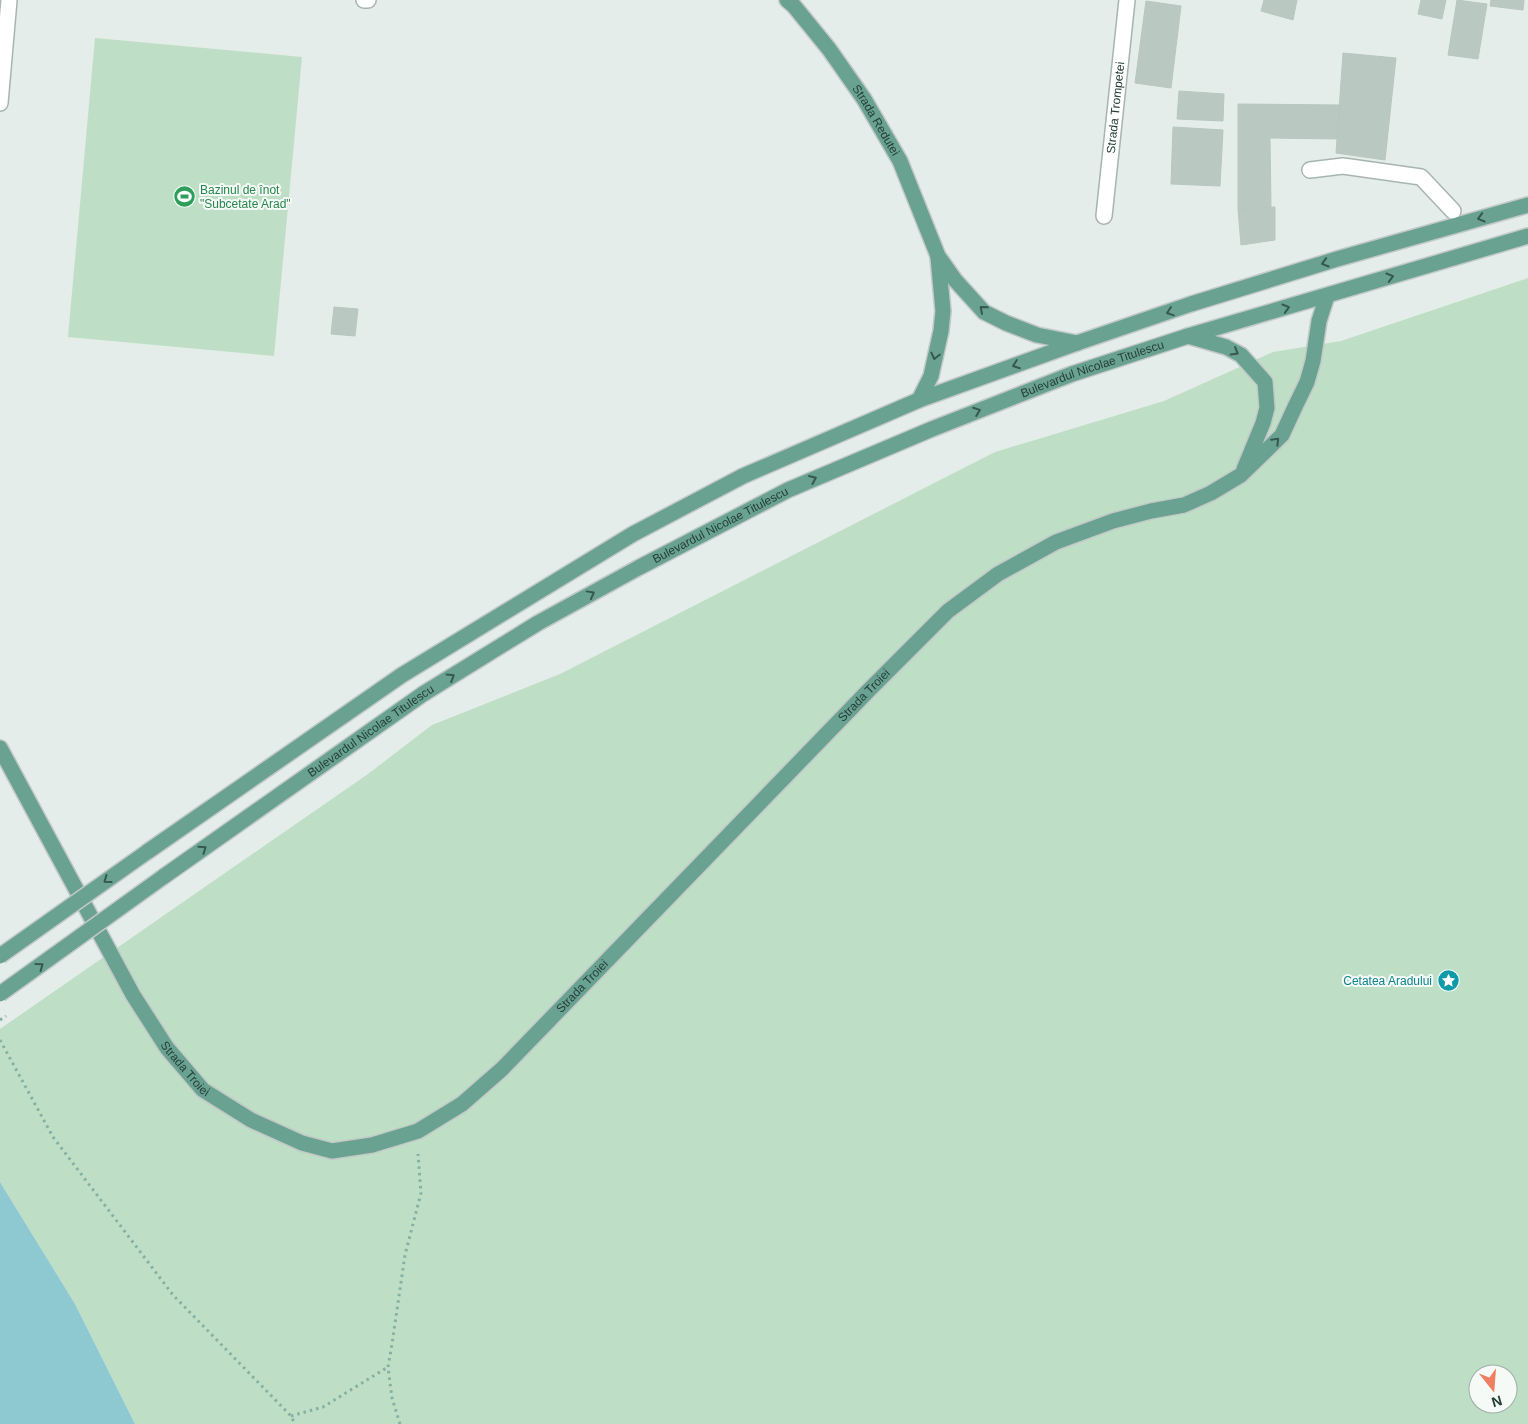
<svg xmlns="http://www.w3.org/2000/svg" width="1528" height="1424" font-family="Arial,sans-serif">
  <style>
    .green { fill: #bedec6; fill-rule: evenodd }
    .water { fill: #8ec9d1 }
    .building { fill: #bac8c2; stroke: #b7c7c0 }
    .lines { fill: none; stroke-linecap: round; stroke-linejoin: round }
    .minor-casing { stroke: #a7b5b0; stroke-width: 18 }
    .major-casing { stroke: #c2c9c7; stroke-width: 18 }
    .path { stroke: #85b0a2; stroke-width: 3; stroke-dasharray: 2.5 4; stroke-linecap: butt }
    .minor { stroke: #fff; stroke-width: 15 }
    .major { stroke: #6aa292; stroke-width: 15 }
    .major-bridge-casing { stroke: #c2c9c7; stroke-width: 18; stroke-linecap: butt }
    .path-bridge { stroke: #85b0a2; stroke-width: 3; stroke-dasharray: 2.5 4; stroke-linecap: butt }
    .major-bridge { stroke: #6aa292; stroke-width: 15 }
    .oneway { stroke: #36584e }
    .labels { text-anchor: middle; stroke-width: 4; stroke-linejoin: round; paint-order: stroke }
    .street-label { font-size: 12px; fill: #243f37; stroke: #f5faf7 }
    .leisure-label { font-size: 12px; fill: #27864d; stroke: #f5faf7; text-anchor: start }
    .culture-label { font-size: 12px; fill: #0d838f; stroke: #f5faf7; text-anchor: end }
  </style>
  <rect width="100%" height="100%" fill="#e4ede9"/>
  <!-- green -->
  <path class="green" d="M 95,38 L 302,57 L 274,356 L 68,337 Z
    M 1528,278 L 1528,1424 L 135,1424 L 75,1304 L 0,1182 L 0,1029 L 368,774 L 432,725 L 560,674 L 995,452 L 1164,401 L 1273,352 L 1341,341 ZM 1478,1374 L 1508,1374 L 1508,1404 L 1478,1404 Z"/>
  <!-- water -->
  <path class="water" d="M 0,1182 L 75,1304 L 135,1424 L 0,1424 Z"/>
  <!-- building -->
  <path class="building" d="M 1264,0 L 1297,0 L 1293,20 L 1261,11 Z
    M 1421,0 L 1446,0 L 1442,19 L 1418,14 Z
    M 1457,0 L 1487,4 L 1478,59 L 1448,55 Z
    M 1491,0 L 1524,0 L 1523,10 L 1490,6 Z
    M 1146,1 L 1181,6 L 1171,88 L 1135,83 Z
    M 1343,53 L 1396,58 L 1385,160 L 1336,153 Z
    M 1179,91 L 1224,94 L 1223,121 L 1177,119 Z
    M 1238,104 L 1340,105 L 1337,139 L 1270,138 L 1271,207 L 1238,209 Z
    M 1173,127 L 1223,130 L 1220,186 L 1171,184 Z
    M 1275,207 L 1275,240 L 1241,245 L 1238,209 Z
    M 334,307 L 358,309 L 355,336 L 331,334 Z"/>
  <g class="lines">
    <defs>
      <g id="minor">
        <path d="M 364,0 L 368,0"/>
        <path d="M 0,103 L 9,0"/>
        <path d="M 1310,170 L 1343,166 L 1421,177 L 1453,211"/>
        <path id="s1" d="M 1104,216 L 1127,0"/>
      </g>
      <g id="major">
        <path id="s2" d="M 787,0 L 794,6 L 829,49 L 864,99 L 900,161 L 938,256 L 955,280 L 984,312 L 1006,323 L 1037,335 L 1077,343"/>
        <path d="M 1188,336 L 1226,347 L 1241,355 L 1265,382 L 1267,408 L 1263,423 L 1244,469"/>
        <path d="M 919,400 L 931,376 L 941,331 L 943,311 L 938,257"/>
        <path id="s3" d="M 0,748 L 133,995 L 167,1048 L 203,1090 L 251,1120 L 302,1143 L 332,1151 L 372,1145 L 418,1131 L 462,1104 L 502,1069 L 869,690 L 948,611 L 998,574 L 1056,542 L 1113,521 L 1151,511 L 1184,505 L 1211,493 L 1241,475 L 1282,435 L 1294,409 L 1307,382 L 1313,361 L 1319,321 L 1327,296"/>
        <path d="M 147,852 L 402,675 L 633,534 L 743,476 L 919,400 L 1077,343 L 1191,304 L 1337,259 L 1528,205"/>
        <path id="s4" d="M 163,877 L 423,694 L 538,623 L 638,568 L 788,490 L 932,429 L 1072,374 L 1188,336 L 1528,236"/>
      </g>
    </defs>
    <!-- minor casing -->
    <use href="#minor" class="minor-casing"/>
    <!-- major casing -->
    <use href="#major" class="major-casing"/>
    <!-- path -->
    <path class="path" d="M 0,1040 L 53,1137 L 173,1295 L 291,1416 L 295,1424
      M 291,1416 L 323,1407 L 388,1367
      M 400,1424 L 392,1398 L 388,1367 L 392,1344 L 405,1255 L 421,1193 L 418,1154"/>
    <!-- minor -->
    <use href="#minor" class="minor"/>
    <!-- major -->
    <use href="#major" class="major"/>
    <defs>
      <path id="major-bridge" d="M 0,956 L 147,852
        M 0,994 L 163,877"/>
    </defs>
    <!-- major-bridge casing -->
    <use href="#major-bridge" class="major-bridge-casing"/>
    <!-- path-bridge -->
    <path class="path-bridge" d="M 0,1020 L 6,1016"/>
    <!-- major-bridge -->
    <use href="#major-bridge" class="major-bridge"/>
  </g>
  <!-- one-way arrows -->
  <defs><path id="oneway-chevron" d="M-2-3.5L2.5 0L-2 3.5" fill="none" stroke-width="1.6" stroke-linecap="round" stroke-linejoin="round" transform="scale(1.25)"/></defs>
  <g class="oneway">
    <use href="#oneway-chevron" transform="translate(1481 218) rotate(164)"/>
    <use href="#oneway-chevron" transform="translate(1325 263) rotate(163)"/>
    <use href="#oneway-chevron" transform="translate(1390 277) rotate(-16)"/>
    <use href="#oneway-chevron" transform="translate(1286 308) rotate(-16)"/>
    <use href="#oneway-chevron" transform="translate(983 309) rotate(-139)"/>
    <use href="#oneway-chevron" transform="translate(1170 312) rotate(161)"/>
    <use href="#oneway-chevron" transform="translate(1235 352) rotate(30)"/>
    <use href="#oneway-chevron" transform="translate(935 356) rotate(103)"/>
    <use href="#oneway-chevron" transform="translate(1016 365) rotate(160)"/>
    <use href="#oneway-chevron" transform="translate(977 411) rotate(-21)"/>
    <use href="#oneway-chevron" transform="translate(1276 441) rotate(-45)"/>
    <use href="#oneway-chevron" transform="translate(813 479) rotate(-23)"/>
    <use href="#oneway-chevron" transform="translate(591 594) rotate(-29)"/>
    <use href="#oneway-chevron" transform="translate(451 677) rotate(-32)"/>
    <use href="#oneway-chevron" transform="translate(203 849) rotate(-35)"/>
    <use href="#oneway-chevron" transform="translate(107 880) rotate(144)"/>
    <use href="#oneway-chevron" transform="translate(40 966) rotate(-36)"/>
  </g>
  <!-- icons -->
  <defs>
    <symbol id="stadium-disc" viewBox="-11 -11 22 22"><circle r="9.5" fill="#2e9e5b" stroke="#f5faf7"/><path d="M0-5a6.5 5 0 1 0 0 10a6.5 5 0 1 0 0-10ZM-3.5-1.8h7v3.6h-7Z" fill="#fff"/></symbol>
    <symbol id="sight-disc" viewBox="-11 -11 22 22"><circle r="9.5" fill="#0f9aa8" stroke="#f5faf7"/><path d="M0-6L1.8-2.2L6-1.7L2.9 1.2L3.7 5.4L0 3.3L-3.7 5.4L-2.9 1.2L-6-1.7L-1.8-2.2Z" fill="#fff"/></symbol>
  </defs>
  <g fill-rule="evenodd">
    <use href="#stadium-disc" x="172" y="184" width="25" height="25"/>
    <use href="#sight-disc" x="1436" y="968" width="25" height="25"/>
  </g>
  <g class="labels">
    <!-- street labels -->
    <g class="street-label">
      <text dy="4" stroke="none"><textPath href="#s1" startOffset="109">Strada Trompetei</textPath></text>
      <text dy="4" stroke="none"><textPath href="#s2" startOffset="150">Strada Redutei</textPath></text>
      <text dy="4" stroke="none"><textPath href="#s4" startOffset="1064">Bulevardul Nicolae Titulescu</textPath></text>
      <text dy="4" stroke="none"><textPath href="#s4" startOffset="660">Bulevardul Nicolae Titulescu</textPath></text>
      <text dy="4" stroke="none"><textPath href="#s3" startOffset="1256">Strada Troiei</textPath></text>
      <text dy="4" stroke="none"><textPath href="#s4" startOffset="254">Bulevardul Nicolae Titulescu</textPath></text>
      <text dy="4" stroke="none"><textPath href="#s3" startOffset="851">Strada Troiei</textPath></text>
      <text dy="4" stroke="none"><textPath href="#s3" startOffset="371">Strada Troiei</textPath></text>
    </g>
    <!-- leisure labels -->
    <g class="leisure-label">
      <text x="200" y="194">Bazinul de înot<tspan x="200" dy="14">"Subcetate Arad"</tspan></text>
    </g>
    <!-- culture labels -->
    <g class="culture-label">
      <text x="1432" y="985">Cetatea Aradului</text>
    </g>
  </g>
  <!-- north arrow -->
  <g transform="translate(1493 1389) rotate(163)"><circle r="24" fill="#f5faf7" stroke="#a1afaa"/>
  <path d="M0-4L9 19L0 12L-9 19Z" fill="#ef7f61"/>
  <text y="-8" font-size="14" font-weight="bold" text-anchor="middle" fill="#243f37">N</text>
  </g>
</svg>
